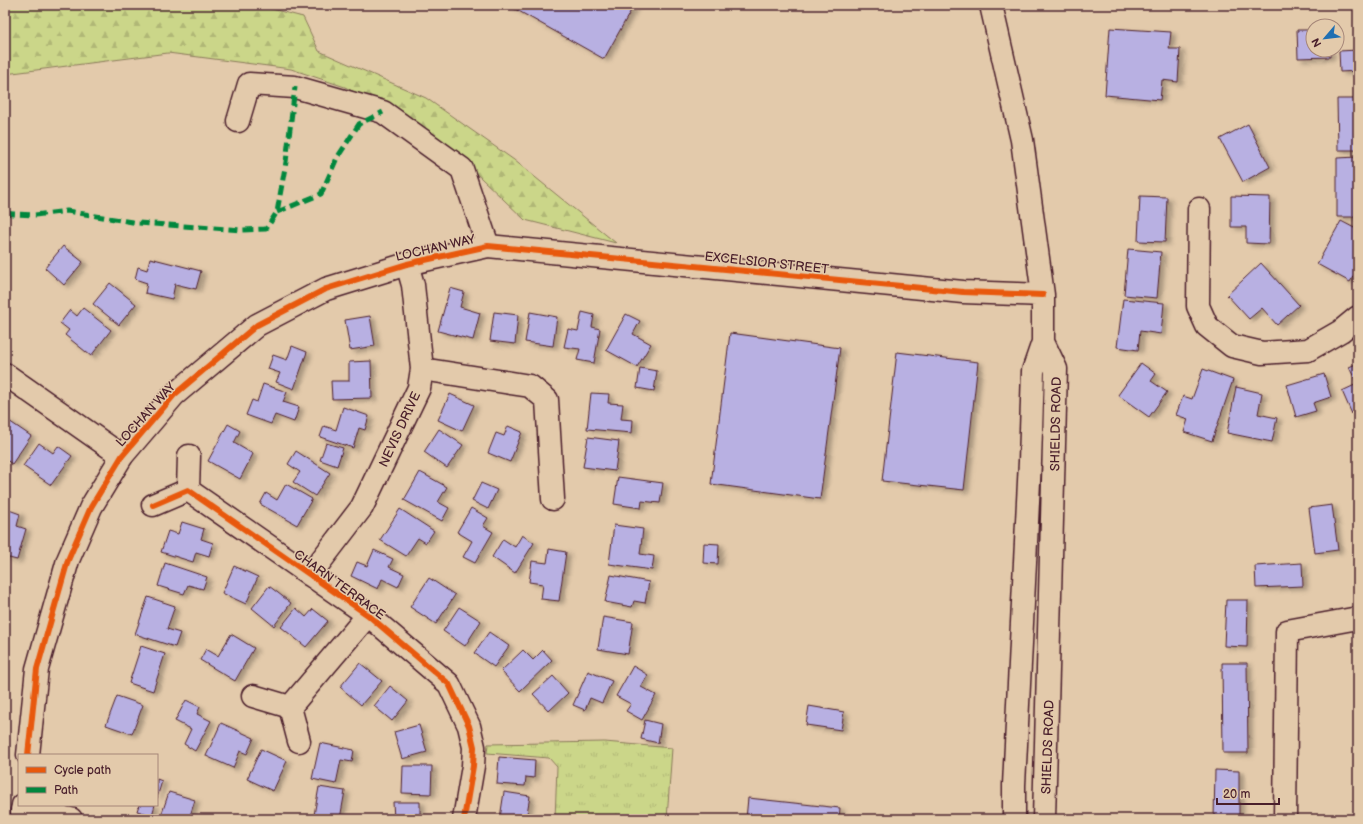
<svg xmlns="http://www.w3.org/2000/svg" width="1363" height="824" font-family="'Balsamiq Sans',sans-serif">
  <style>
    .grass { fill: url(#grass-tufts); stroke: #8a7a5a }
    .forest { fill: url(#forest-firs); stroke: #8a7a5a }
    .building { fill: #b8b0e2; stroke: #4a1f2b; filter: url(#shadow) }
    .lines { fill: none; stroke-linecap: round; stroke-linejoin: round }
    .street-casing { stroke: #4a1f2b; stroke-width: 25 }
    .secondary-casing { stroke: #4a1f2b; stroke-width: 25 }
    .street { stroke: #e3caab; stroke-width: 22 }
    .secondary { stroke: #e3caab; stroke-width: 22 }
    .quiet { stroke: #00873e; stroke-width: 5; stroke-dasharray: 10 5; stroke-linecap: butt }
    .cycleway-casing { stroke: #e3caab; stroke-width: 8 }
    .cycleway { stroke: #e8590c; stroke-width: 6 }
    .labels { text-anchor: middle; stroke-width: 3; stroke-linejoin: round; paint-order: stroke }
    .street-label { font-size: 13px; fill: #4a1f2b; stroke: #e3caab }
  </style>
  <defs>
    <pattern id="grass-tufts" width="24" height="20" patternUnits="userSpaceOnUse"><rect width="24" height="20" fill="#cbd689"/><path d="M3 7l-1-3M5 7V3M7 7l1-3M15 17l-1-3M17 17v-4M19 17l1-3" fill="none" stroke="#b0b776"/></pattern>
    <pattern id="forest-firs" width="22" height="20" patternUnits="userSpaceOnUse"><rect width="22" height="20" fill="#cbd689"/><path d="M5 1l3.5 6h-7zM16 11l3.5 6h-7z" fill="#b0b776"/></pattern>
    <filter id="shadow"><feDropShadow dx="4.5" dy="2.5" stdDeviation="2" flood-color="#0004"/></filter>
  </defs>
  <rect width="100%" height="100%" fill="#e3caab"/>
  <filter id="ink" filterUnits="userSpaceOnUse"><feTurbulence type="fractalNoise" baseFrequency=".025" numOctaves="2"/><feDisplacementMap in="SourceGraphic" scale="8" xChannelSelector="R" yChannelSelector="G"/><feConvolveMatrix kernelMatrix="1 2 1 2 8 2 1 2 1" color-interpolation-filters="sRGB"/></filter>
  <g filter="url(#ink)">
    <!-- grass -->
    <path class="grass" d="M 605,742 L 672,748 L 667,819 L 555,819 L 557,767 L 549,758 L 487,753 L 488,744 Z"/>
    <!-- forest -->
    <path class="forest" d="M 5,5 L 256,5 L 303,17 L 319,51 L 426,98 L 514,160 L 616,243 L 525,220 L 481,178 L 422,128 L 345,87 L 291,69 L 168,53 L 5,74 Z"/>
    <!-- building -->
    <path class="building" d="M 508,5 L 634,5 L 604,59 Z
      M 1110,28 L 1171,32 L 1169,49 L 1180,49 L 1178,82 L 1162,80 L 1160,100 L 1105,95 Z
      M 1297,30 L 1313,30 L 1313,50 L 1330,50 L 1330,57 L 1298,58 Z
      M 1358,50 L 1358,71 L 1340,72 L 1339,51 Z
      M 1337,99 L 1358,99 L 1358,150 L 1338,150 Z
      M 1248,124 L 1270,167 L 1243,182 L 1220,139 Z
      M 1358,157 L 1358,217 L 1337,217 L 1337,158 Z
      M 1140,196 L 1167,197 L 1165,242 L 1138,241 Z
      M 1231,196 L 1270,197 L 1269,244 L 1246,243 L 1246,227 L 1231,227 Z
      M 1341,221 L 1358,230 L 1358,268 L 1350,282 L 1317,264 Z
      M 63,246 L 83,262 L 64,285 L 45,268 Z
      M 1128,249 L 1161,252 L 1157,298 L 1124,295 Z
      M 150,258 L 201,271 L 196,289 L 175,284 L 172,299 L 145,293 L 147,283 L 135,279 L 138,267 L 147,270 Z
      M 1261,263 L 1299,305 L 1277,325 L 1262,308 L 1249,319 L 1227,295 Z
      M 110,283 L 136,304 L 119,325 L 93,304 Z
      M 450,288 L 464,292 L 460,307 L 480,313 L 473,340 L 438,331 Z
      M 1123,299 L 1164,303 L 1161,334 L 1140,331 L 1138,350 L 1117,347 Z
      M 83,308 L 111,330 L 91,356 L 65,335 L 69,330 L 60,323 L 70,310 L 77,316 Z
      M 494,312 L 518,315 L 515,344 L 490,341 Z
      M 530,312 L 557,317 L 553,346 L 525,342 Z
      M 582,312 L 594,315 L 592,327 L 600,329 L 594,363 L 577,360 L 580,349 L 564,347 L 568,329 L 578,331 Z
      M 626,314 L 640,321 L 633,334 L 651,344 L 637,367 L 606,350 Z
      M 370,316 L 375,346 L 350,350 L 345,320 Z
      M 730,333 L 840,348 L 820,499 L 711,484 Z
      M 292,346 L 307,352 L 294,389 L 276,382 L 280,373 L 268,369 L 273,355 L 287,360 Z
      M 897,352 L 978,362 L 964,490 L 882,481 Z
      M 371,361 L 372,398 L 332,399 L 331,381 L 349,381 L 349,362 Z
      M 1141,363 L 1156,374 L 1151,381 L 1167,392 L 1149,417 L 1118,395 Z
      M 1358,363 L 1358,411 L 1352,414 L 1342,391 L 1357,384 L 1349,367 Z
      M 640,368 L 657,371 L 654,391 L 637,388 Z
      M 1203,369 L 1233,380 L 1212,441 L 1184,432 L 1188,419 L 1176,415 L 1183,396 L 1192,399 Z
      M 1324,374 L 1331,397 L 1313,403 L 1316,411 L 1296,417 L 1287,385 Z
      M 263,384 L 287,392 L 283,402 L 299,407 L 294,422 L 275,415 L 271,424 L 246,415 L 252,400 L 257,402 Z
      M 1236,387 L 1262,393 L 1258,414 L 1277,418 L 1272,442 L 1227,433 Z
      M 591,393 L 609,394 L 608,403 L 623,404 L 621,419 L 633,420 L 632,433 L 587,429 Z
      M 450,394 L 474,405 L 462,431 L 438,420 Z
      M 343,407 L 369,416 L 365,430 L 359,428 L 353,448 L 320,437 L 324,426 L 336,430 Z
      M 6,419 L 31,436 L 12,464 L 5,459 L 5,422 Z
      M 228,424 L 240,431 L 234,443 L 253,454 L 240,479 L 208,461 Z
      M 508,426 L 522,432 L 510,462 L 488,453 L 496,433 L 504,436 Z
      M 439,429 L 463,445 L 447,468 L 424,452 Z
      M 588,437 L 619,441 L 615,471 L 583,467 Z
      M 39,443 L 53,453 L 58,446 L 72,456 L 51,485 L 23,466 Z
      M 326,443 L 343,448 L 337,466 L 320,460 Z
      M 296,451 L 330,473 L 315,496 L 293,482 L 300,472 L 288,464 Z
      M 420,472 L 447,487 L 438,502 L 449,508 L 442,521 L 404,500 Z
      M 618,477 L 663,483 L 660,503 L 642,501 L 641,508 L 614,504 Z
      M 481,483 L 497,490 L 488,509 L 472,501 Z
      M 286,484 L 312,499 L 297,525 L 260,504 L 266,493 L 277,500 Z
      M 1332,505 L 1338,550 L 1315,553 L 1309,508 Z
      M 471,508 L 488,518 L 483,526 L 493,532 L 475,563 L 463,557 L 472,541 L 457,532 Z
      M 400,509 L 434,531 L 426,543 L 418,538 L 406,556 L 380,540 Z
      M 9,510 L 20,514 L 17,526 L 26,529 L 17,560 L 5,557 L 5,521 Z
      M 182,522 L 204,529 L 201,539 L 213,543 L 209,556 L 196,552 L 193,562 L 161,552 L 168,531 L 178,534 Z
      M 614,525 L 643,529 L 640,554 L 654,556 L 652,570 L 609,564 Z
      M 522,535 L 534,543 L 515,573 L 492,557 L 503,539 L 515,547 Z
      M 704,543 L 719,544 L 718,564 L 703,563 Z
      M 549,549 L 566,552 L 559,601 L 541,599 L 543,584 L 529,582 L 532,561 L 547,563 Z
      M 374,550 L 393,559 L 389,567 L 404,574 L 398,587 L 382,579 L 378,589 L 351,576 L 357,562 L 367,566 Z
      M 165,563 L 207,577 L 203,589 L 188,585 L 184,594 L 158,586 Z
      M 1302,563 L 1303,586 L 1256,588 L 1255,566 Z
      M 234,566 L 258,577 L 246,604 L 222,593 Z
      M 611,575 L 649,582 L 645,603 L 634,601 L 632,607 L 605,602 Z
      M 429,578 L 455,595 L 436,624 L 410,607 Z
      M 269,586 L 291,603 L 274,626 L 252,608 Z
      M 148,597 L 175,606 L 167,629 L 180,633 L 175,647 L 135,634 Z
      M 1226,600 L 1248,600 L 1247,647 L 1224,646 Z
      M 459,607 L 481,621 L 465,646 L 443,631 Z
      M 296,608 L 306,617 L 313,609 L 328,621 L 306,647 L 281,627 Z
      M 603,617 L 633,622 L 628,654 L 598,649 Z
      M 489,632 L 509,646 L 494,667 L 474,653 Z
      M 231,634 L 254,648 L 235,681 L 200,660 L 206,649 L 218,656 Z
      M 141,646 L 165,654 L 153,691 L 129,683 Z
      M 523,650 L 533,660 L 543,650 L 552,660 L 520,691 L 501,671 Z
      M 360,663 L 382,681 L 361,705 L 340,687 Z
      M 1222,663 L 1247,663 L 1248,753 L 1223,753 Z
      M 633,666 L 648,675 L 641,687 L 656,695 L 642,720 L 626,711 L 631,704 L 616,696 Z
      M 588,671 L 612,681 L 602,703 L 590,698 L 585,710 L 573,705 Z
      M 553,676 L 568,693 L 549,711 L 533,694 Z
      M 390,686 L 408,701 L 392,721 L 374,706 Z
      M 117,696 L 143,705 L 132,734 L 106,725 Z
      M 186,700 L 200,707 L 197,714 L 211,721 L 195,751 L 184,744 L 191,729 L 175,721 Z
      M 809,706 L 844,712 L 841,730 L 806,725 Z
      M 645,720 L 661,724 L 658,743 L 641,739 Z
      M 221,723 L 254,738 L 247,754 L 240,751 L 233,768 L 206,756 Z
      M 419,725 L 427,752 L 402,759 L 394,732 Z
      M 320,743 L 354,750 L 352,762 L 341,760 L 336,784 L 312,779 Z
      M 261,749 L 287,761 L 273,791 L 247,779 Z
      M 499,757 L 535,760 L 534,778 L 526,777 L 525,786 L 497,784 Z
      M 403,766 L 432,766 L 431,794 L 402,793 Z
      M 1215,770 L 1239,771 L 1239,819 L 1214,819 Z
      M 157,779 L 162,781 L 157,798 Z
      M 319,787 L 345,791 L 340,819 L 314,815 Z
      M 169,792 L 195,800 L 189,819 L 160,819 Z
      M 504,792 L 530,796 L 526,819 L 500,818 Z
      M 748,798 L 840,808 L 839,819 L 746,819 Z
      M 393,802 L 420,802 L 420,819 L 394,819 Z
      M 139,805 L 155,805 L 152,815 L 137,811 Z"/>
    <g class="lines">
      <defs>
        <path id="street" d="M 238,121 L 249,84 L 295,87 L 383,112 L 462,169 L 488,246
          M 1199,209 L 1198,306 L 1207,326 L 1232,346 L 1262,353 L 1308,350 L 1341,331 L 1358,317
          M 422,369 L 530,386 L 547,400 L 553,499
          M 5,374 L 122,456
          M 188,490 L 189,456
          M 153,505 L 188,490 L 368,615 L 449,684 L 469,726 L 474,747 L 473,766 L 464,819
          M 310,575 L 362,507 L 419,388 L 422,369 L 413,285 L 407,264
          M 253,696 L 290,707
          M 299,741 L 290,707 L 368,615
          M 22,810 L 71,819
          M 1285,819 L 1287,631 L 1358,618"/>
        <path id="secondary" d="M 991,5 L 1022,140 L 1043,295 L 1043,342 L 1033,371 L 1030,461 L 1014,785 L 1014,819
          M 1043,342 L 1056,369 L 1044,819
          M 28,755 L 37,669 L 68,560 L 91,507 L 122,456 L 174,395 L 257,325 L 326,289 L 407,264 L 488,246 L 963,292 L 1043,295
          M 21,819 L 23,805"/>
      </defs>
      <!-- street casing -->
      <use href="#street" class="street-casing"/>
      <!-- secondary casing -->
      <use href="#secondary" class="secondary-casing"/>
      <!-- street -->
      <use href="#street" class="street"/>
      <!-- secondary -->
      <use href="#secondary" class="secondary"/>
      <!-- quiet -->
      <path class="quiet" d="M 277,212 L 321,194 L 337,158 L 359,124 L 383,112
        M 5,213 L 13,214 L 35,215 L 67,211 L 138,223 L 242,230 L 266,229 L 277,212 L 286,162 L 295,87"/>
      <defs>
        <path id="cycleway" d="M 153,505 L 188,490 L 368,615 L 449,684 L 469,726 L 474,747 L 473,766 L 464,819
          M 28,755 L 37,669 L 68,560 L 91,507 L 122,456 L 174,395 L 257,325 L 326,289 L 407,264 L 488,246 L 963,292 L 1043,295"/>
      </defs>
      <!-- cycleway casing -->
      <use href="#cycleway" class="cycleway-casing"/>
      <!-- cycleway -->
      <use href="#cycleway" class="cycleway"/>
    </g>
  </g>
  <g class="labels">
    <!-- street labels -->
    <g class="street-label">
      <text transform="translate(435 247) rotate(-13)" y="5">LOCHAN WAY</text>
      <text transform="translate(767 262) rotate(6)" y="5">EXCELSIOR STREET</text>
      <text transform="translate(145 414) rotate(-48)" y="5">LOCHAN WAY</text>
      <text transform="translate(1055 424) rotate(-89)" y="5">SHIELDS ROAD</text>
      <text transform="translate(399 429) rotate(-65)" y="5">NEVIS DRIVE</text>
      <text transform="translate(340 584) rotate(36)" y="5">CHARN TERRACE</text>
      <text transform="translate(1047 747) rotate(-88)" y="5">SHIELDS ROAD</text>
    </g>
  </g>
  <!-- margin -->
  <rect width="1363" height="824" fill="none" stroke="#e3caab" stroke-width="20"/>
  <rect x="10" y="10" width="1343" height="804" fill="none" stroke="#4a1f2b" stroke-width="1.5" filter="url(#ink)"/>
  <!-- legend -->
  <rect x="18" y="754" width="140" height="52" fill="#e3caab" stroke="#a68678"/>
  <rect x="26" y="767" width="20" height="6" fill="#e8590c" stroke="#a68678"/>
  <text x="54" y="774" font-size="12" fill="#4a1f2b">Cycle path</text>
  <rect x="26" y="787" width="20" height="6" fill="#00873e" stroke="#a68678"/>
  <text x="54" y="794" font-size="12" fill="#4a1f2b">Path</text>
  <!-- north arrow -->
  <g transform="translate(1325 38) rotate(242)"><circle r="19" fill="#e3caab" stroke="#a68678"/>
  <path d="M0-3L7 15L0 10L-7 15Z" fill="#1f6fb2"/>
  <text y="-6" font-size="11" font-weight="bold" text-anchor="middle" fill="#4a1f2b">N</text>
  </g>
  <!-- scale -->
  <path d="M1217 798v6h62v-6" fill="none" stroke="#4a1f2b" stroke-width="2"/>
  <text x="1223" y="798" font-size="12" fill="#4a1f2b" stroke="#e3caab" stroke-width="3" paint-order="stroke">20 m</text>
</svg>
